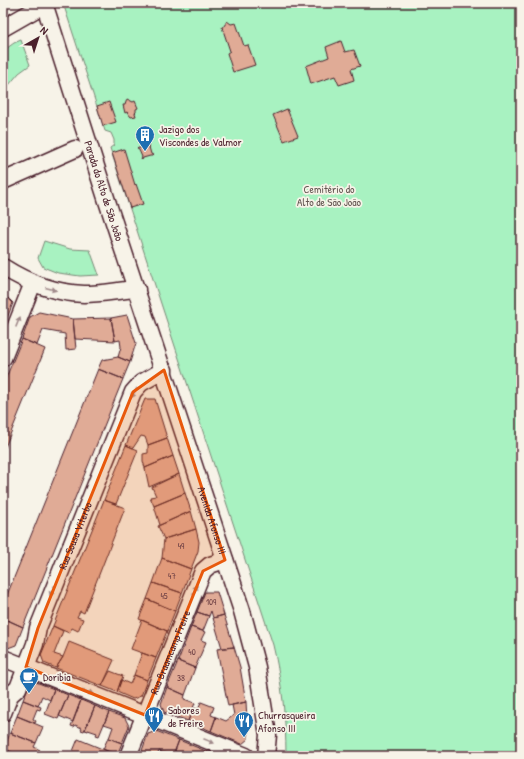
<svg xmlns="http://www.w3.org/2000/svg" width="524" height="759" font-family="'Patrick Hand',sans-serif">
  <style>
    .green { fill: #a8f2c1; stroke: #798876 }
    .building { fill: #e0ab96; stroke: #4a1f2b }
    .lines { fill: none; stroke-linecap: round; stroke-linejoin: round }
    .minor-casing { stroke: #4a1f2b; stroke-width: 19 }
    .minor { stroke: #f7f3e8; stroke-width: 16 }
    .oneway { fill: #a0898a }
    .marked { fill: #e8590c; fill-opacity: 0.2; stroke: #e8590c; stroke-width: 3; stroke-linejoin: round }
    .labels { text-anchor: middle; stroke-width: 3.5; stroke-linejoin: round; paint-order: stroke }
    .number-label { font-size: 9px; fill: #704246 }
    .poi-label { font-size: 11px; fill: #4a1f2b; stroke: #f7f3e8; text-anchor: start }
    .park-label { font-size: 11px; fill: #625450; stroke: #f7f3e8 }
    .street-label { font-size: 11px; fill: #4a1f2b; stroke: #f7f3e8 }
  </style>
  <rect width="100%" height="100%" fill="#f7f3e8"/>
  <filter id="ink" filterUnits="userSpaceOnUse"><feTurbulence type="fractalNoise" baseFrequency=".025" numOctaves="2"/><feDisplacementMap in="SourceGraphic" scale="8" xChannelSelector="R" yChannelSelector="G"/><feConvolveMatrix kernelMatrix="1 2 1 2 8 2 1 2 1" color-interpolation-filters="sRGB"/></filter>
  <g filter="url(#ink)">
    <!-- green -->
    <path class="green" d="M 63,3 L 521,3 L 521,756 L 286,756 C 286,717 282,683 273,645 L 110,148 L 114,145 L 114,140 L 111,133 L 105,131 Z
      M 21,40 L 30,65 L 19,73 L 3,92 L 3,51 L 14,43 Z
      M 44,241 L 70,249 L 90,250 L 99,275 L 80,276 L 58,273 L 43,267 L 38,258 Z"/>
    <!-- building -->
    <path class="building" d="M 227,21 L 231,24 L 236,23 L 244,46 L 248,45 L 255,65 L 233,72 L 227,53 L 230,51 L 222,27 L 226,25 L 226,22 Z
      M 341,41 L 345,52 L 354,50 L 360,66 L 351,69 L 354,80 L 339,85 L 335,76 L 311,84 L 306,66 L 329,57 L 326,47 Z
      M 127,99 L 133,102 L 135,101 L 138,108 L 136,109 L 136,112 L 135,113 L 136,116 L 131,117 L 127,112 L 125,113 L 123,105 L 125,105 Z
      M 109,102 L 116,122 L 103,126 L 97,106 Z
      M 287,109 L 298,136 L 284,141 L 273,115 Z
      M 144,143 L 145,146 L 148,144 L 150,145 L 149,147 L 151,154 L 153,155 L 152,156 L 150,156 L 143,158 L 142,160 L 141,159 L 142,157 L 139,150 L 137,149 L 138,148 L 141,148 L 141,144 Z
      M 124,149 L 135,185 L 136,184 L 143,204 L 130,208 L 112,153 Z
      M 3,295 L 8,298 L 13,303 L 3,328 Z
      M 39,312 L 73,319 L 76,349 L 66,350 L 65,334 L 43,330 L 37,345 L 22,339 L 30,317 Z
      M 127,315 L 136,343 L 130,362 L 118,357 L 121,347 L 120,340 L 115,341 L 111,318 Z
      M 111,318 L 115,341 L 75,339 L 73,319 Z
      M 22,339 L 45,349 L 3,452 L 3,385 Z
      M 118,357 L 130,362 L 123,379 L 98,369 L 102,360 Z
      M 98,369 L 123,379 L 23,627 L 3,618 L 3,605 Z
      M 145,399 L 155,399 L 167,438 L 148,445 L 145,437 L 141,436 L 133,448 L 126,445 Z
      M 167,438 L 173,456 L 145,468 L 143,461 L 143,454 L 148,453 L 148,445 Z
      M 126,445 L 138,450 L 116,504 L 104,500 Z
      M 173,456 L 179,474 L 149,487 L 145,468 Z
      M 179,474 L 185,493 L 154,506 L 150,497 L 156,496 L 152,487 Z
      M 185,493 L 191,511 L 160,525 L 154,506 Z
      M 104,500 L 125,508 L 84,613 L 80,611 L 77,617 L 83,619 L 78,631 L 72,628 L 69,633 L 53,626 Z
      M 191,511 L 196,529 L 164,539 L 158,526 Z
      M 196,529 L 199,542 L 198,551 L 191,569 L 162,558 L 164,539 Z
      M 162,558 L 191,569 L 182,593 L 153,583 Z
      M 153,583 L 182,593 L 175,611 L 147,599 Z
      M 205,592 L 217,592 L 224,615 L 213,618 L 211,611 L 209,616 L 197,612 Z
      M 147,599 L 175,611 L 167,631 L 139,619 Z
      M 197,612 L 209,616 L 203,631 L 191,627 Z
      M 224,615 L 234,647 L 222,648 L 213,618 Z
      M 3,618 L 23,627 L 16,645 L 8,648 L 3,646 Z
      M 142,620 L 167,631 L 156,658 L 131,649 Z
      M 53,626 L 63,631 L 54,654 L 63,657 L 56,668 L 44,663 L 41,655 Z
      M 191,627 L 205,632 L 201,640 L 206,642 L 195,668 L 178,661 Z
      M 69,642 L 114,660 L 102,686 L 56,668 L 63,657 Z
      M 234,647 L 240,667 L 246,702 L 228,706 L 217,649 Z
      M 142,653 L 156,658 L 147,680 L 134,675 Z
      M 178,661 L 195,668 L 185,695 L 167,687 Z
      M 110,671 L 123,676 L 117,692 L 102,686 Z
      M 134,675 L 147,680 L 141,696 L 133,699 L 117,692 L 121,680 L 130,684 Z
      M 36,682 L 54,689 L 50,700 L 42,696 L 38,706 L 23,700 L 29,685 Z
      M 167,687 L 185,695 L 184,699 L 195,703 L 188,721 L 164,712 L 161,704 Z
      M 54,689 L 68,695 L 58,719 L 45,714 Z
      M 68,695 L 81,700 L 73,722 L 59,716 Z
      M 23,700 L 41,707 L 40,710 L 37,709 L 33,719 L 36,721 L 35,723 L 17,716 Z
      M 81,700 L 95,706 L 84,731 L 81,730 L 82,728 L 75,725 L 74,727 L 71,726 Z
      M 201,702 L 214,707 L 211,715 L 216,717 L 211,731 L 188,721 L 193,708 L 198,709 Z
      M 246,702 L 248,739 L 242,744 L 211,731 L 216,717 L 226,721 L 234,715 L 232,705 Z
      M 95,706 L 109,712 L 99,736 L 96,735 L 97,733 L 88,730 L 88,731 L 85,730 Z
      M 109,712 L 125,718 L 129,726 L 122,743 L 109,738 L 113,727 L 104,724 Z
      M 17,716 L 43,727 L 36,743 L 10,733 Z
      M 156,731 L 179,740 L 173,756 L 159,751 L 157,756 L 140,756 L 148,734 Z
      M 10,733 L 36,743 L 34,747 L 40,750 L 39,752 L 42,754 L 41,756 L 38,755 L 37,756 L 21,756 L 4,749 Z
      M 108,738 L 122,743 L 117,755 L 103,749 Z
      M 78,739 L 117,755 L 117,756 L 71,756 Z
      M 179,740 L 218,756 L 173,756 Z
      M 4,749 L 21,756 L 3,756 Z"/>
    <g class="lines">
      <defs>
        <g id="minor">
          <path id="s1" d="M 44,3 L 107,201 L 242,611 L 257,667 L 268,735 L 266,756"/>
          <path d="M 3,28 L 45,4"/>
          <path d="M 3,181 L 75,149"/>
          <path d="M 3,267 C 28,283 55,293 84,294 C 102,294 120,290 137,289"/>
          <path d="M 3,358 L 33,283"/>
          <path d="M 3,658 L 246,756"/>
          <path id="s2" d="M 3,713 L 10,695 L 18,688 L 35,644 L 38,628 L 133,392 L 141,383 L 164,370"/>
          <path id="s3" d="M 128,756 L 203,571 L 210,565 L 225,560"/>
        </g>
      </defs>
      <!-- minor casing -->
      <use href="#minor" class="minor-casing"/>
      <!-- minor -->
      <use href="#minor" class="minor"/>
    </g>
    <!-- one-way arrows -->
    <defs><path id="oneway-solid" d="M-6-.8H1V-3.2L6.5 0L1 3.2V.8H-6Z"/></defs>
    <g class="oneway">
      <use href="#oneway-solid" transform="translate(51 289) rotate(15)"/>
      <use href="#oneway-solid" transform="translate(18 322) rotate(-68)"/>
      <use href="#oneway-solid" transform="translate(134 393) rotate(121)"/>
      <use href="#oneway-solid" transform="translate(195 590) rotate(-68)"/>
      <use href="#oneway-solid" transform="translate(52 591) rotate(112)"/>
      <use href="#oneway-solid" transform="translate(88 692) rotate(22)"/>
      <use href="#oneway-solid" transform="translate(209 741) rotate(22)"/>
    </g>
  </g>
  <!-- marked area -->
  <path class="marked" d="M 164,370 L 225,560 L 203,571 L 145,715 L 26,667 L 38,628 L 133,392 Z"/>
  <!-- icons -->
  <defs>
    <symbol id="building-pin" viewBox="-11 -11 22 30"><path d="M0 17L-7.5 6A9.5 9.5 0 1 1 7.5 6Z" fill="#1f6fb2" stroke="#f7f3e8"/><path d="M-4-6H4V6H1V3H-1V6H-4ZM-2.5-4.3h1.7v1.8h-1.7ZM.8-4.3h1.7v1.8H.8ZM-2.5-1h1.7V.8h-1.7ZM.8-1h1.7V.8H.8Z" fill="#fff"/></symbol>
    <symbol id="cafe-pin" viewBox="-11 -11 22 30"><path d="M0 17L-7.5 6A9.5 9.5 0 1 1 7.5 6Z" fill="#1f6fb2" stroke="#f7f3e8"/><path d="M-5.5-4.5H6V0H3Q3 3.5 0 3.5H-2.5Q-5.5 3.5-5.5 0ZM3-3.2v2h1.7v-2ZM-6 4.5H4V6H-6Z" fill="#fff"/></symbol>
    <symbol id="restaurant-pin" viewBox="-11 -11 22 30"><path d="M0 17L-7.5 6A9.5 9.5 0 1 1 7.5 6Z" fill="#1f6fb2" stroke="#f7f3e8"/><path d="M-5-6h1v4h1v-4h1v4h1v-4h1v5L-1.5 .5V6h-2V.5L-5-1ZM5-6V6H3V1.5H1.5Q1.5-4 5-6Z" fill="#fff"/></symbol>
  </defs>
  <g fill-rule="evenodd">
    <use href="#building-pin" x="134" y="124" width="22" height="30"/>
    <use href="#cafe-pin" x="18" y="666" width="22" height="30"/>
    <use href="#restaurant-pin" x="143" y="705" width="22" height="30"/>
    <use href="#restaurant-pin" x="233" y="710" width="22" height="30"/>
  </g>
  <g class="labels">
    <!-- number labels -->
    <g class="number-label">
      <text x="181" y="549">49</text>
      <text x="172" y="579">47</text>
      <text x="164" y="599">45</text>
      <text x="211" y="605">109</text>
      <text x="192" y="655">40</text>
      <text x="181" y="681">38</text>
    </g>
    <!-- poi labels -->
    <g class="poi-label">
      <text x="159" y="133">Jazigo dos<tspan x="159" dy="13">Viscondes de Valmor</tspan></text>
      <text x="43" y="681">Doribia</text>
      <text x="168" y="714">Sabores<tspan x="168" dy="13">de Freire</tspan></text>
      <text x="258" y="719">Churrasqueira<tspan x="258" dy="13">Afonso III</tspan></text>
    </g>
    <!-- park labels -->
    <g class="park-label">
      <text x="329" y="193">Cemitério do<tspan x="329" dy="13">Alto de São João</tspan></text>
    </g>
    <!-- street labels -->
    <g class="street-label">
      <text dy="4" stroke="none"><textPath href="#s1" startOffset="197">Parada do Alto de São João</textPath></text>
      <text dy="4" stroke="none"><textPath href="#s1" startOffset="544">Avenida Afonso III</textPath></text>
      <text dy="4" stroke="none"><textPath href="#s2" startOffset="193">Rua Sousa Viterbo</textPath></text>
      <text dy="4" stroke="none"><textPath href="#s3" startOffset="112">Rua Braamcamp Freire</textPath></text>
    </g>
  </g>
  <!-- margin -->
  <rect width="524" height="759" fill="none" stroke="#f7f3e8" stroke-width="16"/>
  <rect x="8" y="8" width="508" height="743" fill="none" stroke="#4a1f2b" stroke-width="1.5" filter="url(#ink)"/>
  <!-- north arrow -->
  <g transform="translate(38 38) rotate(39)" stroke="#f7f3e8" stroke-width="3" paint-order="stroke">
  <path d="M0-3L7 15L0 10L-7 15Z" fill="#4a1f2b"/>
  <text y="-6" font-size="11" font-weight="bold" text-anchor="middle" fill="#4a1f2b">N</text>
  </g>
</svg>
